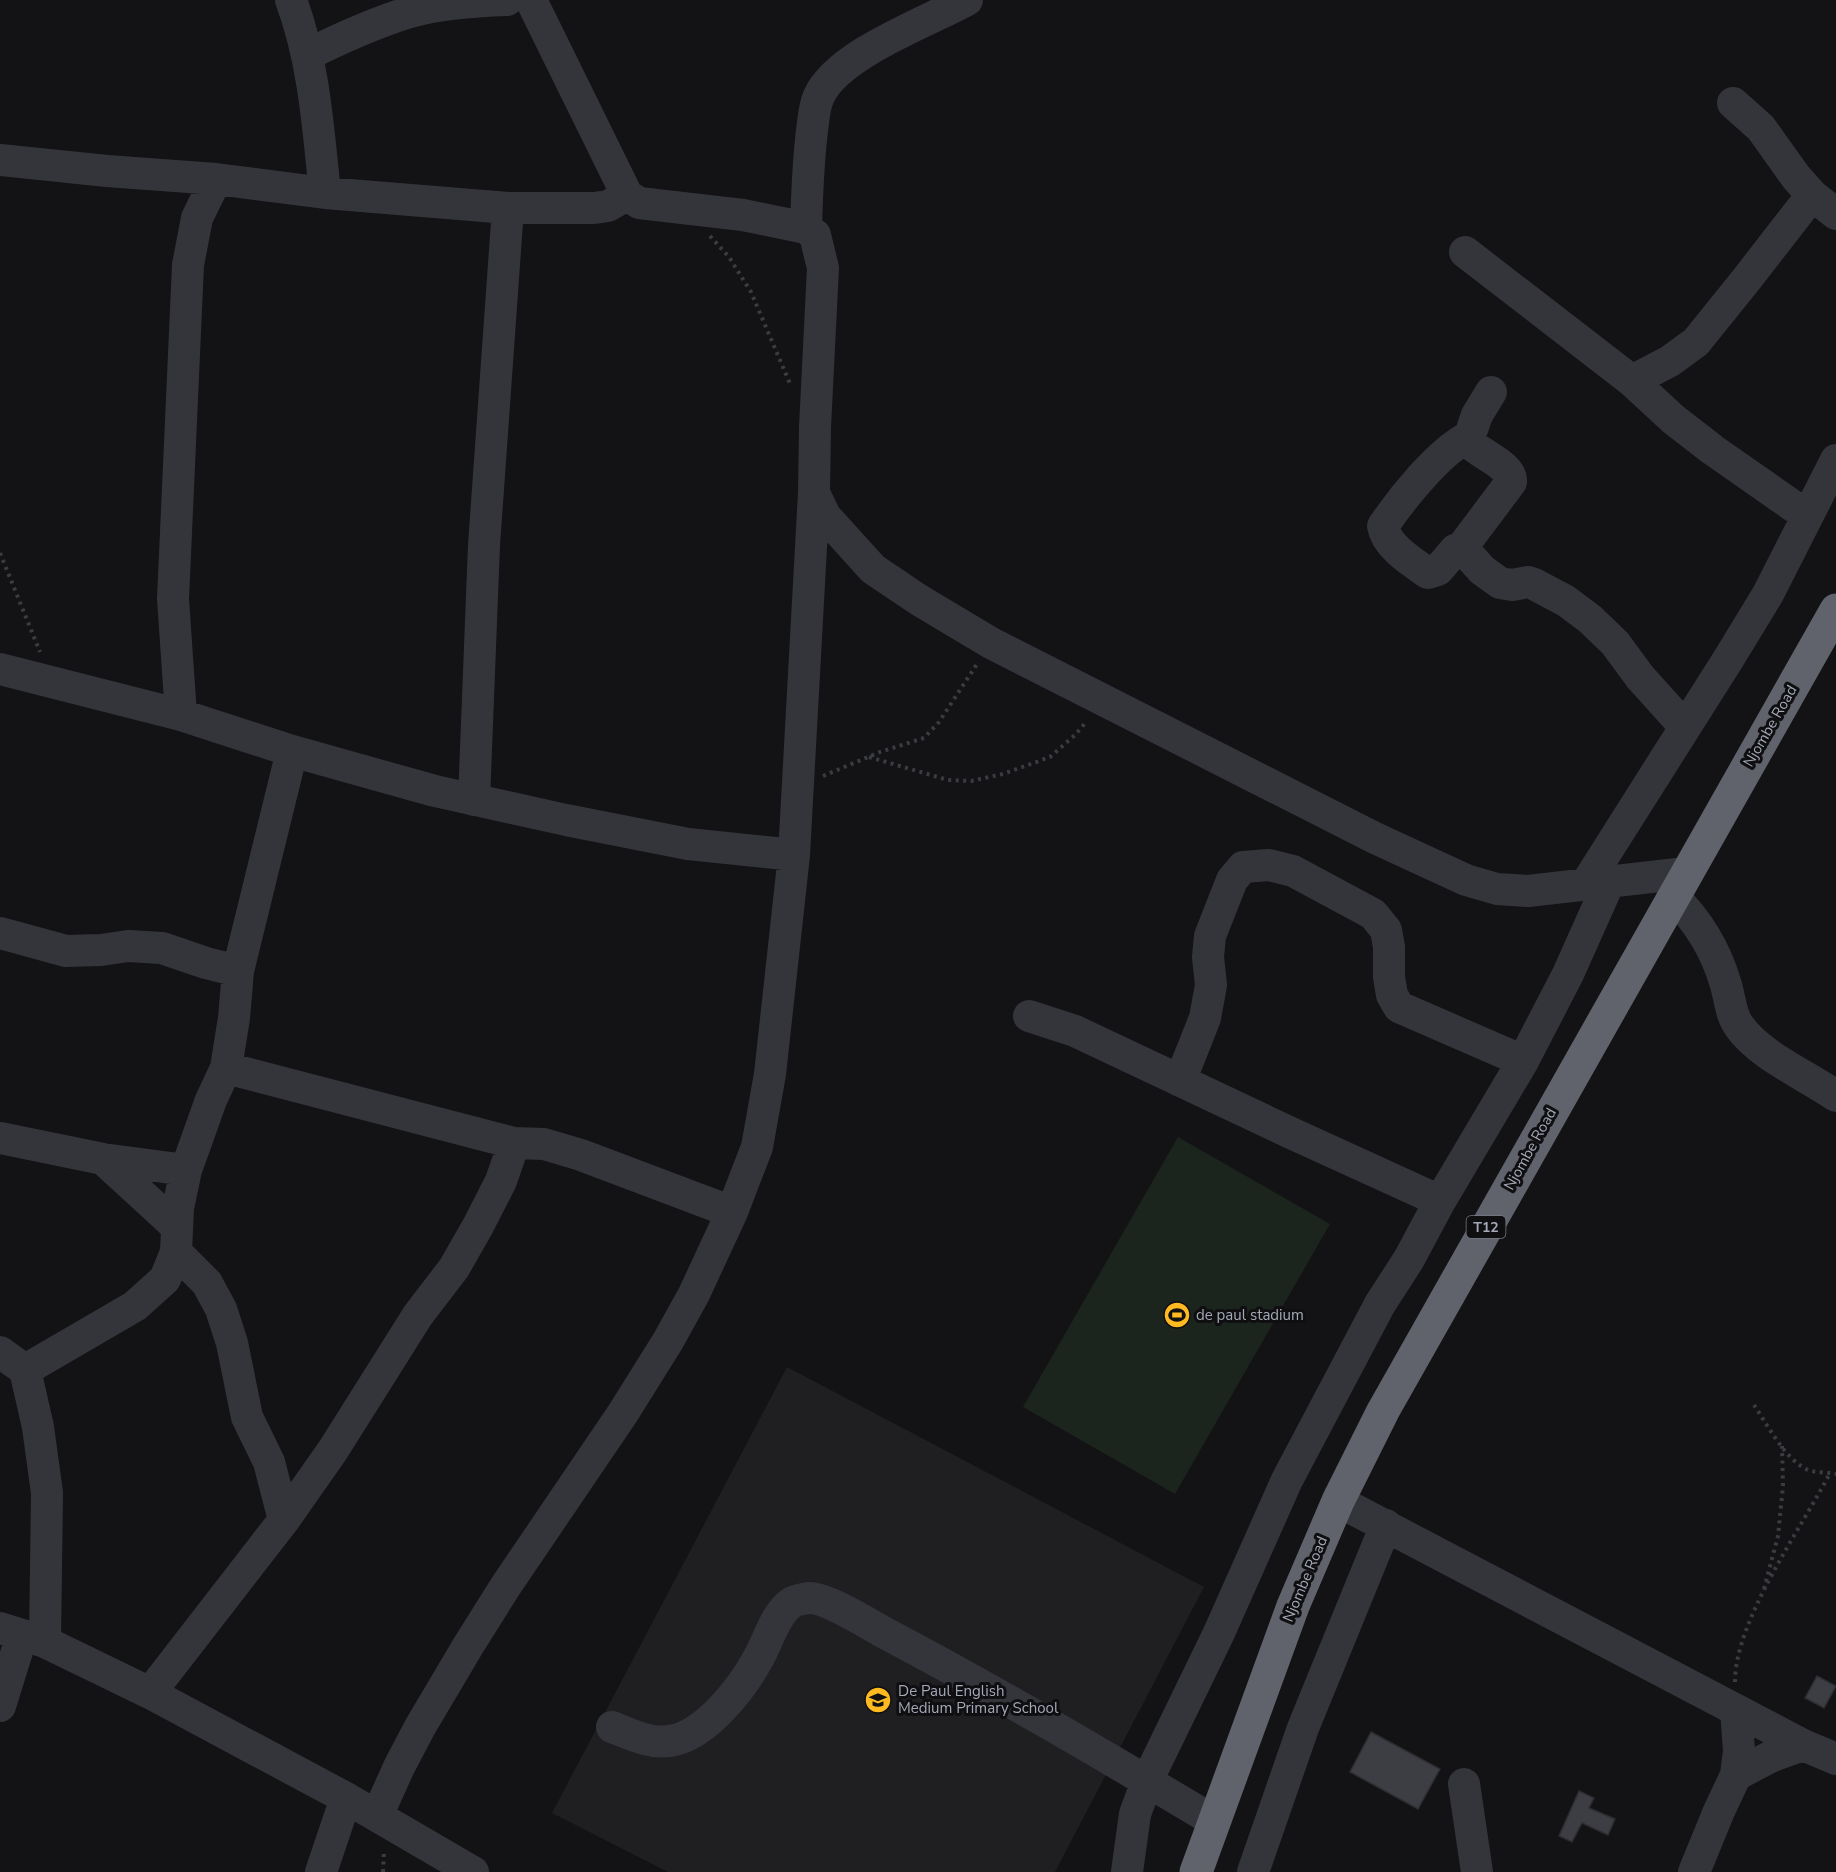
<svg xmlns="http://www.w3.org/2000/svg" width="1836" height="1872" font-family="'Nunito Sans',sans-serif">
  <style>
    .built { fill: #1f1f22 }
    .pitch { fill: #1b241d }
    .building { fill: #3d3e43; stroke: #2d2d32; stroke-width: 1.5 }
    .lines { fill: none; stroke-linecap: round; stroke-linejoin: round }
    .path { stroke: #3a3c42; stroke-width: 4; stroke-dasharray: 3 4.5; stroke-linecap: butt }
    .minor { stroke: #34353b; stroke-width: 32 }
    .highway { stroke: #60636c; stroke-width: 33 }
    .labels { text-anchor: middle; stroke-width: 6; stroke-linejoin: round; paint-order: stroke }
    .shield { fill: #0f0e10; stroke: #777a85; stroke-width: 1.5 }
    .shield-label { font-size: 14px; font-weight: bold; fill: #a4a9b7 }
    .street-label { font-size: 15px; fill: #a4a9b7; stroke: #0f0e10 }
    .poi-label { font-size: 15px; fill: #a4a9b7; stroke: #0f0e10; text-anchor: start }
  </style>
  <rect width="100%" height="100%" fill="#131315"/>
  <!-- built -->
  <path class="built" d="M 787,1367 L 1204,1587 L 1055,1872 L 668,1872 L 552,1813 Z"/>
  <!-- pitch -->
  <path class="pitch" d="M 1178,1137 L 1330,1224 L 1175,1494 L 1023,1407 Z"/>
  <!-- building -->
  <path class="building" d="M 1817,1676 L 1836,1686 L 1824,1708 L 1805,1698 Z
    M 1371,1732 L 1440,1769 L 1418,1809 L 1350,1772 Z
    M 1579,1791 L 1594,1798 L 1589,1808 L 1615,1819 L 1608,1835 L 1582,1823 L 1572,1842 L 1559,1836 Z"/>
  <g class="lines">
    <!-- path -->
    <path class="path" d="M 710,236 L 729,257 L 751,292 L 791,386
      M 0,553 L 40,652
      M 869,757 L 948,780 L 971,781 L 1003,774 L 1050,757 L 1075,735 L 1087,721
      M 823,776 L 880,752 L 924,738 L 939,722 L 977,664
      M 1754,1405 C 1767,1424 1786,1461 1808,1470 C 1817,1473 1827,1472 1836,1474
      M 1764,1589 L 1778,1536 L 1783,1486 L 1782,1446
      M 1735,1682 C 1735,1620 1801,1529 1830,1473
      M 383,1872 L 384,1850"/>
    <!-- minor -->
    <path class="minor" d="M 291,0 C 314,62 318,127 325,193
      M 531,0 L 627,195 L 639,203 L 743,215 L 806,228 L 815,235 L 823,268 L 815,427 L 814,493 L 825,516 L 873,569 L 919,600 L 991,643 L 1375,838 L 1466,880 L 1497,889 L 1528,891 L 1686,873
      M 307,55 C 341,38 374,23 410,12 C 442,3 475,1 507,0
      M 1733,103 L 1761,128 L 1796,177 L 1812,195 L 1836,214
      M 0,160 L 107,171 L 216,179 L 325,193 L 508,208 L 594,208 L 608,206 L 627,195
      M 806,228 C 807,193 808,158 813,123 C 814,114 815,104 819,96 C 838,54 927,22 967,0
      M 1465,252 L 1632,381 L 1673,419 L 1713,450 L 1806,515
      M 1632,381 L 1670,361 L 1696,342 L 1746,280 L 1812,195
      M 1468,437 C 1438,453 1402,498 1383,526 C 1386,546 1412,562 1428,573 L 1438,570 L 1455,550 L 1466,552 L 1482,570 L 1500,583 L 1512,585 L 1528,582 L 1534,584 L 1566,601 L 1590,619 L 1615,643 L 1640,677 L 1685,727
      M 1460,550 L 1511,482 C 1513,465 1478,454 1468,441 L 1477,415 L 1491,392
      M 0,669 L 181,715 L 292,751 L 435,791 L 566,820 L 688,844 L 794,855
      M 181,715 L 173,599 L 188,265 L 197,218 L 216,179
      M 474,800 L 484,545 L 508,208
      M 1586,884 L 1729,658 L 1768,594 L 1836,460
      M 1673,896 C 1698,921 1715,948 1725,982 C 1730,996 1730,1014 1739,1026 C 1760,1056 1806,1075 1836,1096
      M 0,933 L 66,951 L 101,950 L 128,946 L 162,948 L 206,963 L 238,971
      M 1029,1016 L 1075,1031 L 1291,1133 L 1440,1201
      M 226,1068 L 514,1143 L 544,1144 L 581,1155 L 732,1212
      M 1180,1081 L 1205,1018 L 1211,985 L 1208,957 L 1210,936 L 1232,880 L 1243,867 L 1269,865 L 1293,871 L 1373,914 L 1386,930 L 1389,947 L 1389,977 L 1392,995 L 1399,1007 L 1523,1061
      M 0,1138 L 103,1159 L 186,1170
      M 103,1159 L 177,1227
      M 176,1252 L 207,1283 L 221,1309 L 232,1343 L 247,1417 L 269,1462 L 284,1520
      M 0,1352 L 25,1370 L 38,1427 L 47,1493 L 45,1642
      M 25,1370 L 135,1306 L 165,1279 L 176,1252 L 178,1208 L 186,1170 L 211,1100 L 226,1068 L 234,1018 L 238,971 L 292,751
      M 1338,1501 L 1803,1745 L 1836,1759
      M 0,1628 L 45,1642 L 150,1693 L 346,1798 L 473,1872
      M 150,1693 L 284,1520 L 333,1450 L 418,1315 L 454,1268 L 478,1226 L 501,1181 L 514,1143
      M 0,1706 L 22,1635
      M 612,1727 C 630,1734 649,1744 669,1741 C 705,1737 743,1687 759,1657 C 769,1639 775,1615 791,1603 C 795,1600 804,1599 809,1598 C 825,1597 867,1623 883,1632 C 995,1691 1105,1756 1214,1821
      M 1736,1775 L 1770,1757 L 1803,1745
      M 1464,1784 L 1477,1872
      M 377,1816 L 399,1767 L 420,1727 L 468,1646 L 505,1587 L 623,1413 L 668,1341 L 694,1294 L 732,1212 L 757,1147 L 770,1074 L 794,855 L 814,493
      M 321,1872 L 346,1798
      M 1127,1872 L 1135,1814 L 1147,1781 L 1218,1635 L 1287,1480 L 1380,1304 L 1409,1259 L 1440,1201 L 1523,1061 L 1568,974 L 1610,880
      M 1253,1872 L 1303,1728 L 1386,1525
      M 1694,1872 L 1719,1811 L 1736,1775 L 1739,1751 L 1736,1710"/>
    <!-- highway -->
    <path class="highway" d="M 1196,1872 L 1293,1606 L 1338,1501 L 1383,1411 L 1836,610"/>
  </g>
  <!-- icons -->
  <defs>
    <symbol id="stadium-disc" viewBox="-11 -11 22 22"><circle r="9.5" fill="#ffba22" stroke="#0f0e10"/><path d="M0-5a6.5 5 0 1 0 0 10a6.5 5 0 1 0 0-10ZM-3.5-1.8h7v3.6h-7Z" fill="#111"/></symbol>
    <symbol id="school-disc" viewBox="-11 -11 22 22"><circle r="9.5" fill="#ffba22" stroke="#0f0e10"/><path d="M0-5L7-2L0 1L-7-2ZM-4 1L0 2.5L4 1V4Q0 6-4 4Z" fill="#111"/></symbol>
  </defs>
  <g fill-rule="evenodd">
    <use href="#stadium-disc" x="1162" y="1300" width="30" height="30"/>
    <use href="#school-disc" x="863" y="1685" width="30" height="30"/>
  </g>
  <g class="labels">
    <!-- shield labels -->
    <rect class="shield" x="1466.5" y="1216" width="39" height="22" rx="4.5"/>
    <g class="shield-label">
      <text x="1486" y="1232">T12</text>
    </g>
    <!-- street labels -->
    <g class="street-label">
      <text transform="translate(1770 726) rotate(-60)" y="5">Njombe Road</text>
      <text transform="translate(1530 1149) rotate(-61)" y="5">Njombe Road</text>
      <text transform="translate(1305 1579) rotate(-67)" y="5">Njombe Road</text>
    </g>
    <!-- poi labels -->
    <g class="poi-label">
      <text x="1196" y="1320">de paul stadium</text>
      <text x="898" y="1696">De Paul English<tspan x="898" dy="17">Medium Primary School</tspan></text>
    </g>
  </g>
</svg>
